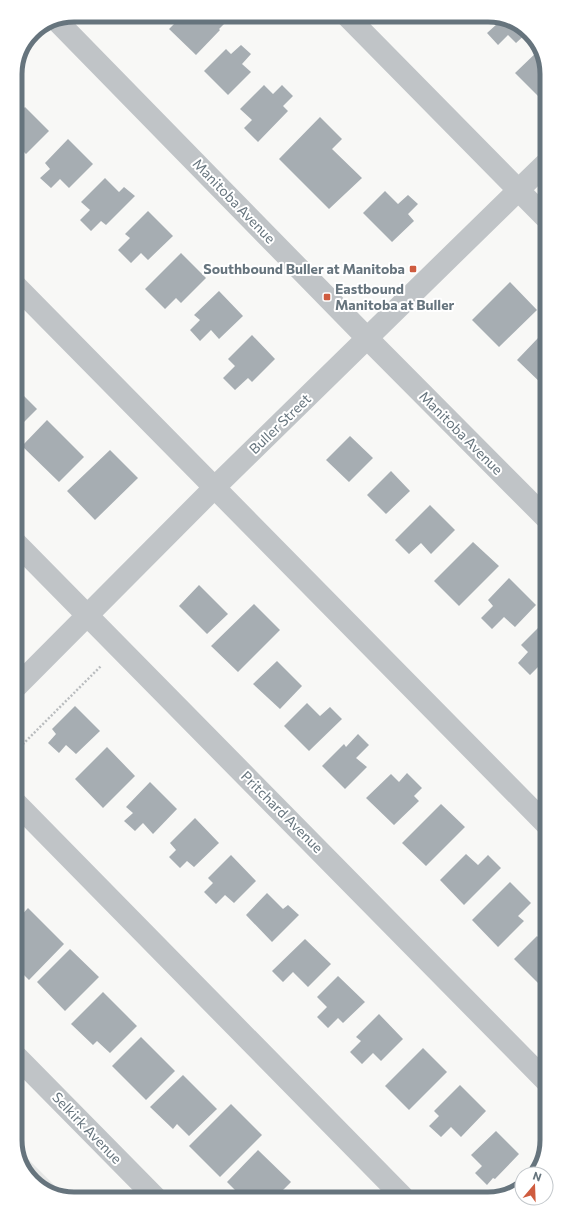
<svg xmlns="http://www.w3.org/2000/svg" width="562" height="1214" font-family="Commissioner,sans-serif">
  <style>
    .built { fill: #e6e7e6 }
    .building { fill: #a6adb2 }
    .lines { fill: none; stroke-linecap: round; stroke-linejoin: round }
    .path { stroke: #babdbf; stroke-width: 2.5; stroke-dasharray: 2 2; stroke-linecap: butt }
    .minor { stroke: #c0c4c7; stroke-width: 22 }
    .poi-dot { fill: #cf5c3f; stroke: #fff; stroke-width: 1.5 }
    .labels { text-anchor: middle; stroke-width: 4; stroke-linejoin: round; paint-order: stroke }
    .street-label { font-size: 14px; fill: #66747d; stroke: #fff }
    .poi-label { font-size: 14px; font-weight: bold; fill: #66747d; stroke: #fff; text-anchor: end }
    .rim { fill: none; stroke: #66747d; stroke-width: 5 }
  </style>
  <rect width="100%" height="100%" fill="#f8f8f6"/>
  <!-- built -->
  <path class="built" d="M 18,1149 L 66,1197 L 38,1187 L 18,1159 Z"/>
  <!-- building -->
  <path class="building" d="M 183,15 L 225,15 L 229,19 L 219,29 L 220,30 L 196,55 L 169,29 Z
    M 495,16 L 524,27 L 528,32 L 516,43 L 508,35 L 498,45 L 487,33 L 497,24 L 492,19 Z
    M 241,45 L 251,54 L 242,64 L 251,72 L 228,95 L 204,71 L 226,49 L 231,54 Z
    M 540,49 L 544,55 L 544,94 L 540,98 L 515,73 Z
    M 264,85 L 273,94 L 282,85 L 293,96 L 283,106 L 288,111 L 258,142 L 244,128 L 252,120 L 240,109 Z
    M 25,107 L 49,131 L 26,154 L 21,149 L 15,154 L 15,117 Z
    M 320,117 L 342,139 L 332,149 L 362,178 L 329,209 L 279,159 Z
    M 68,139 L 93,164 L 69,188 L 60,179 L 51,188 L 40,178 L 50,169 L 45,163 Z
    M 105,178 L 119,192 L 124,187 L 135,196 L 106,225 L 101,221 L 91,231 L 80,220 L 90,210 L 81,202 Z
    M 385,191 L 398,204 L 408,195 L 418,204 L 408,214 L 414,221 L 392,242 L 363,213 Z
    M 148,211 L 173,236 L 148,260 L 141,253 L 131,263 L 118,250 L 130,238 L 125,234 Z
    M 181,253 L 206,278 L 181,303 L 176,298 L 165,309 L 145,289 Z
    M 510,282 L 537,310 L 499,347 L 472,320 Z
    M 219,291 L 243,316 L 219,339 L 211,330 L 200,341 L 190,330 L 200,320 L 194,315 Z
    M 252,335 L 275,359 L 252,382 L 248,378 L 235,390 L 223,378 L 235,366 L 228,359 Z
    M 539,337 L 545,343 L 545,387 L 517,360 Z
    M 16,388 L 37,409 L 16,430 Z
    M 47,420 L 84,457 L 59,482 L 22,446 Z
    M 350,436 L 373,458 L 349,482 L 326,460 Z
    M 110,450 L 138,478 L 95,520 L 67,491 Z
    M 391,471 L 410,491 L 386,514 L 367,495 Z
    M 430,505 L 455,530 L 431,554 L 421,543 L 409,554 L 395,540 Z
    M 473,542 L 499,566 L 459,606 L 434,581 Z
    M 509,578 L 536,605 L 515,627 L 504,617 L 492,629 L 481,618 L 493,606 L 488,600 Z
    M 199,585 L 228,614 L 207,634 L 179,606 Z
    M 254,604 L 280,630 L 238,672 L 211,646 Z
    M 542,624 L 545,628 L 546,669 L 541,664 L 530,675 L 518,663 L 528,652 L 521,645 Z
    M 277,661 L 302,686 L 280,709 L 253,684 Z
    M 307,703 L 320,716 L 330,707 L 342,719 L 309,751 L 284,726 Z
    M 75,706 L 100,731 L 76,754 L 66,745 L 59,753 L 48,743 L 56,734 L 52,729 Z
    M 358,734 L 369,745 L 356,758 L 367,767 L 345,789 L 322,766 L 344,744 L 346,747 Z
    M 107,747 L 135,776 L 103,808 L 75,779 Z
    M 407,773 L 422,788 L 414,796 L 419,801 L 394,825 L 366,798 L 391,774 L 399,782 Z
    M 150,782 L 177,809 L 153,834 L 143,823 L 135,831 L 124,821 L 133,813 L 126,807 Z
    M 441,804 L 465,827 L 426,866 L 402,843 Z
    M 195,818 L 219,843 L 194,867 L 187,861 L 180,868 L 169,857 L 176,850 L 170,843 Z
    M 466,854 L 478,865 L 488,855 L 501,868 L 464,905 L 440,880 Z
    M 231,855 L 256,881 L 234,903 L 225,895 L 216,904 L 204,892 L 213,883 L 208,878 Z
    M 510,882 L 531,903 L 518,916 L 524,921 L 498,947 L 472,920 Z
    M 267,893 L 283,909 L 288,905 L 299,915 L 272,942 L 246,915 Z
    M 28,908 L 64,944 L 29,980 L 18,969 L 18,919 Z
    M 537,936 L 546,945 L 547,978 L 540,985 L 514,959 Z
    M 305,939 L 331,964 L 308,987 L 293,972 L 283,982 L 272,971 Z
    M 70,949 L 99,977 L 65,1011 L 37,982 Z
    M 338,976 L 365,1002 L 343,1023 L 338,1018 L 328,1028 L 317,1017 L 327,1007 L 317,997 Z
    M 103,992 L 137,1026 L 110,1053 L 97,1041 L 93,1045 L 71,1024 Z
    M 379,1014 L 403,1039 L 381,1061 L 373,1053 L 362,1064 L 350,1052 L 361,1041 L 356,1037 Z
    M 141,1037 L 175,1071 L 146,1100 L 112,1066 Z
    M 423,1048 L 447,1072 L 409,1110 L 385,1086 Z
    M 183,1075 L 217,1109 L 189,1136 L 177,1124 L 173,1129 L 150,1107 Z
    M 460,1085 L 486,1111 L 461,1137 L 451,1127 L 441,1137 L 429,1126 L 439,1116 L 434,1111 Z
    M 231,1104 L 262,1135 L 220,1177 L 189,1146 Z
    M 496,1131 L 519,1154 L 495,1179 L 493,1178 L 487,1185 L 475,1173 L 482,1166 L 471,1155 Z
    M 258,1150 L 291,1182 L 276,1197 L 243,1198 L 227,1182 Z
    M 530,1169 L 536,1174 L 525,1174 Z
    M 522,1177 L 522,1185 L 508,1195 L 506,1193 Z
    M 298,1190 L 305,1197 L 291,1197 Z"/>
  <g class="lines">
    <!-- path -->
    <path class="path" d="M 17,750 L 101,666"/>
    <!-- minor -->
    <path class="minor" d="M 346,15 L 544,216
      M 58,22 L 368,339 L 545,517
      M 16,286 L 546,824
      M 16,543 L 547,1082
      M 17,686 L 214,488 L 544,165
      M 17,804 L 403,1197
      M 18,1058 L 156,1198"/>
  </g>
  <!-- markers -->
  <g class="poi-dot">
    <rect x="409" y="265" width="8" height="8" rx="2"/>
    <rect x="323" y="293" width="8" height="8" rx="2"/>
  </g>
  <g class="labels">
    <!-- street labels -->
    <g class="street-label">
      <text transform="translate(234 201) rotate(46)" y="5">Manitoba Avenue</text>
      <text transform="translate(280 424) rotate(-44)" y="5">Buller Street</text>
      <text transform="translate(461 433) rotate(45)" y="5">Manitoba Avenue</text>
      <text transform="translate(282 812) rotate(45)" y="5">Pritchard Avenue</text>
      <text transform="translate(87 1128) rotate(46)" y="5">Selkirk Avenue</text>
    </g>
    <!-- poi labels -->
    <g class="poi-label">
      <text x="405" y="274">Southbound Buller at Manitoba</text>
      <text x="335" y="294" text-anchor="start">Eastbound<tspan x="335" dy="16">Manitoba at Buller</tspan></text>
    </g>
  </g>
  <!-- crop -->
  <path d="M0 0H562V1214H0ZM74 22H488A52 52 0 0 1 540 74V1140A52 52 0 0 1 488 1192H74A52 52 0 0 1 22 1140V74A52 52 0 0 1 74 22Z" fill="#fff" fill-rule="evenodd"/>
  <path class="rim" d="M74 22H488A52 52 0 0 1 540 74V1140A52 52 0 0 1 488 1192H74A52 52 0 0 1 22 1140V74A52 52 0 0 1 74 22Z"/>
  <!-- north arrow -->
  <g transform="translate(534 1186) rotate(19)"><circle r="19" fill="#ffffff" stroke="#c2c7cb"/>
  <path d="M0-3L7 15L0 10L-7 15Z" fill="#cf5c3f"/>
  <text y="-6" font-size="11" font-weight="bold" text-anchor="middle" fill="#66747d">N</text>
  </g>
</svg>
